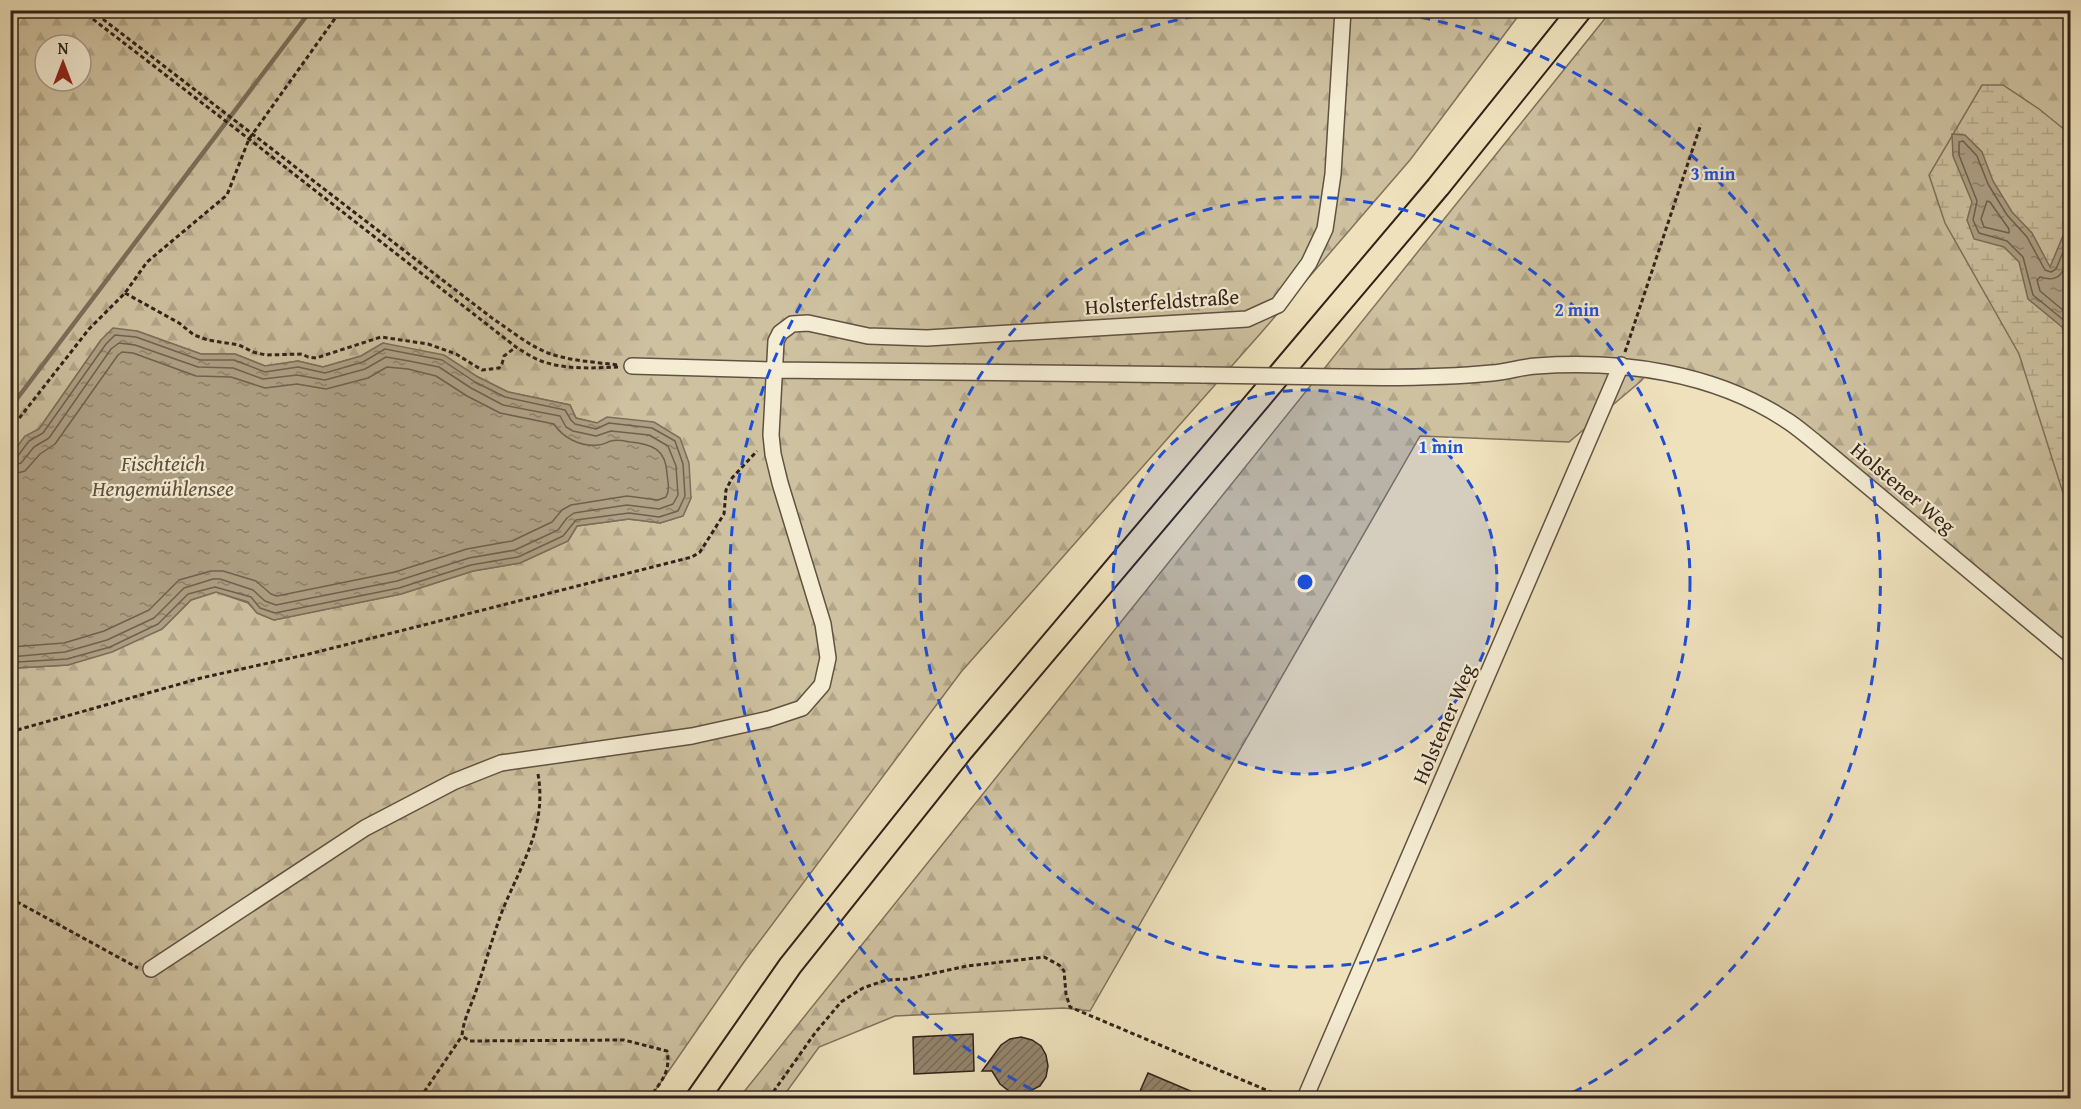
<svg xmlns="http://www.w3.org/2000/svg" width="2081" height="1109" font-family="'Gentium Book Plus',serif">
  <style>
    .forest { fill: url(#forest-firs); stroke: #80725c; stroke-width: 1.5; fill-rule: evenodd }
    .wetland { fill: url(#wetland-marsh); stroke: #80725c; stroke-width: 1.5 }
    .water { fill: url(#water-ripples); stroke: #7c6e5a; stroke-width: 1.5 }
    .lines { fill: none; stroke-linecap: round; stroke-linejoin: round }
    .shore { stroke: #70614f; stroke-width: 1.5 }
    .stream { stroke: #7c6e5a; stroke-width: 4.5 }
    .building { fill: url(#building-hatch); stroke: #322219; stroke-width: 1.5 }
    .minor-casing { stroke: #615242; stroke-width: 18 }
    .primary-casing { stroke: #322219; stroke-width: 26 }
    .path { stroke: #322219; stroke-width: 3; stroke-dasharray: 4.5 3; stroke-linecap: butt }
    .minor { stroke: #f4ecd3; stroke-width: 15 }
    .primary { stroke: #eee1bc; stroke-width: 22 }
    .minor-bridge-casing { stroke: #615242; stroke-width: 18; stroke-linecap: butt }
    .minor-bridge { stroke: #f4ecd3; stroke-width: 15 }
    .ring { fill: none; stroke: #1d4ed8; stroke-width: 3; stroke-dasharray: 10 8 }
    .labels { text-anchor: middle; stroke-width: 4.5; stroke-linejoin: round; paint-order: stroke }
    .street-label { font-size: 21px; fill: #322219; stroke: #f4ecd3 }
    .water-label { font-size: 22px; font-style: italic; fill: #5d4e3f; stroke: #f4ecd3 }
    .centre { fill: #1d4ed8; stroke: #f4ecd3; stroke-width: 3 }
    .ring-label { font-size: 18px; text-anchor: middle; font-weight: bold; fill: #1d4ed8; stroke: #f4ecd3; stroke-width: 4.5; stroke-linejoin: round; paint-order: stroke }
  </style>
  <defs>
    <pattern id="forest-firs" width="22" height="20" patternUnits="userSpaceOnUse" patternTransform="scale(1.5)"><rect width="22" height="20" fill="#cec1a0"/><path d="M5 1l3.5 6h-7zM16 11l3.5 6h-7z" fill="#b1a689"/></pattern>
    <pattern id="wetland-marsh" width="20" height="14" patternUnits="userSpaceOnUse" patternTransform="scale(1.5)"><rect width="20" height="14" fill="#cec1a0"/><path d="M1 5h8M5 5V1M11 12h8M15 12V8" fill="none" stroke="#b1a689"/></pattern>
    <pattern id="water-ripples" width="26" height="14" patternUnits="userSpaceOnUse" patternTransform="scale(1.5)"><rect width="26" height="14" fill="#aea085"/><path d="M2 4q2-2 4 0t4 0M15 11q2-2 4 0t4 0" fill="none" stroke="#8e826c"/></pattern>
    <pattern id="building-hatch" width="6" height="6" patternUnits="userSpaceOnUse" patternTransform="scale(1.5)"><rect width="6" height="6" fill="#94856e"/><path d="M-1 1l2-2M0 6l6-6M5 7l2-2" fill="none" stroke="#796c5a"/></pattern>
  </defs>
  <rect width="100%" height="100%" fill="#eee1bc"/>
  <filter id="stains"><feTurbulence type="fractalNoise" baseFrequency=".00333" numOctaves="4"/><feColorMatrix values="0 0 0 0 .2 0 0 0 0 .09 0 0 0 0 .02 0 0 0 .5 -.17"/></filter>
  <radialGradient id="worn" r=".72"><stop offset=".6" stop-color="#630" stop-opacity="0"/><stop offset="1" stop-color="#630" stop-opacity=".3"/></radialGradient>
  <!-- forest -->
  <path class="forest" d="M 11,11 L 1522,11 L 1410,160 L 1260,334 L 961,672 L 744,962 L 650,1098 L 11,1098 L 10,673 L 17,668 L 68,665 L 162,629 L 191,600 L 216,592 L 248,603 L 257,613 L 274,620 L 401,594 L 473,571 L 520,563 L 568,541 L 577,526 L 629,519 L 660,523 L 683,516 L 691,497 L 597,423 L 576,418 L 570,405 L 508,392 L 478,377 L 383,343 L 361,356 L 323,367 L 298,361 L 265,366 L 235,354 L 201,354 L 137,331 L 101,340 L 39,429 L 25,437 L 11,455 ZM 45,45 L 81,45 L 81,81 L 45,81 Z
    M 1611,11 L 2070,11 L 2070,654 L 1788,418 L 1653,367 L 1641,381 L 1569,442 L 1420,436 L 1090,1011 L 1064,1008 L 895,1016 L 819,1047 L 782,1098 L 739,1098 Z"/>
  <!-- wetland -->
  <path class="wetland" d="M 1982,85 L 2003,85 L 2039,109 L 2070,134 L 2070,515 L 2019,354 L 1945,223 L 1929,175 Z"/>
  <!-- water -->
  <path class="water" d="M 1952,134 L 1965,135 L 1982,152 L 1993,181 L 2012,212 L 2032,233 L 2050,267 L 2070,219 L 2070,346 L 2062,327 L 2028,299 L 2019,262 L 2004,247 L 1974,239 L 1967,220 L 1972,202 L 1953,156 Z
    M 113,328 L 137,331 L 201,354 L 235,354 L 265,366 L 298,361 L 323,367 L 361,356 L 383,343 L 444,355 L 478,377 L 508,392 L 570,405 L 576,418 L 597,423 L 607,417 L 654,422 L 680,438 L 689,463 L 691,498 L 683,516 L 660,523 L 629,519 L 577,526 L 568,541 L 520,563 L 473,571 L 401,594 L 274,620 L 257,613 L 248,602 L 216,592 L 191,600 L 162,629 L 112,652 L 68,665 L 17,668 L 11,673 L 11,455 L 25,436 L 39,429 L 101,340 Z"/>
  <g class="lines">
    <!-- shore -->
    <path class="shore" d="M 1987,201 L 1990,202 L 2009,229 L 2009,233 L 1984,227 L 1981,219 Z
      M 2070,235 L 2056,269 L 2051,272 L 2045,270 L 2027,237 L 2007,215 L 1988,184 L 1977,156 L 1963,141 L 1959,142 L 1959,155 L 1977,201 L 1973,220 L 1979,233 L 2007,241 L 2023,257 L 2033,295 L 2066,322 L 2070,331
      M 2070,254 C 2064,270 2061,284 2040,277 L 2037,280 L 2040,291 L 2070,316
      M 10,458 L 17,457 L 29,441 L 43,433 L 106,344 L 115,335 L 136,337 L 200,360 L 234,360 L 265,372 L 298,367 L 325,373 L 363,362 L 385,349 L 442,360 L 475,382 L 505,397 L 565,410 L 571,420 L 575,424 L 596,429 L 609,423 L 652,428 L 675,441 L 683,464 L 685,496 L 678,511 L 659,517 L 629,513 L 576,520 L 563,536 L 518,557 L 471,565 L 399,588 L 275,613 L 260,608 L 251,597 L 215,587 L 188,594 L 158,624 L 110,647 L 67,659 L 17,662 L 10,666
      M 10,466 L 21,463 L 34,447 L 49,438 L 111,349 L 119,343 L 135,345 L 198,367 L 233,368 L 263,379 L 297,375 L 325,380 L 365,369 L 386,357 L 409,361 L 439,367 L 471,388 L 503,405 L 560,416 L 566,427 L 573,431 L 596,436 L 611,431 L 649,435 L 668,446 L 676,466 L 678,495 L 673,504 L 659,509 L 627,505 L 574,513 L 567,518 L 558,530 L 515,550 L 469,558 L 397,581 L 276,605 L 265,601 L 253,590 L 220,579 L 213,579 L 184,588 L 154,618 L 107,640 L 65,652 L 10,657
      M 10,475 L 25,471 L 40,454 L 55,444 L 118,355 L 122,352 L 133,353 L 196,376 L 231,377 L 265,388 L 297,384 L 326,389 L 368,378 L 387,367 L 408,369 L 436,376 L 467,396 L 500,413 L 554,424 C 563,438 581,447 598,445 C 604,445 607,442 611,441 C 617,439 625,441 630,442 C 652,444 666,449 667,474 C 668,482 670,490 666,497 L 658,500 L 627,496 L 571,505 L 562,510 L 552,522 L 512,541 L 467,549 L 395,572 L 277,596 L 271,594 L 256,581 L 223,571 L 211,571 L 179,580 L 149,610 L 104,631 L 64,643 L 10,647"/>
    <!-- stream -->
    <path class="stream" d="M 10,408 L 311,10"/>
  </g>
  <!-- building -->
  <path class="building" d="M 973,1034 L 974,1071 L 914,1074 L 913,1037 Z
    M 1021,1037 L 1032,1040 L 1041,1046 L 1046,1055 L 1048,1066 L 1046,1077 L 1040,1086 L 1030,1091 L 1020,1093 L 1009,1091 L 1000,1084 L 992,1071 L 982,1071 L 1001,1045 L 1010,1039 Z
    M 1148,1073 L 1207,1098 L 1137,1098 Z"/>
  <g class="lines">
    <defs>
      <path id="minor" d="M 632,366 L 774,370 L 1204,375
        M 1341,377 C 1391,378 1441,378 1492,373 C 1507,372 1521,367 1536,366 C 1622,360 1713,372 1786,420 C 1796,426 1806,435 1815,442 L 2070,655
        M 151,969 L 365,828 L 453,782 L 501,763 L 692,736 L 769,719 L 802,708 L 822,685 L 828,658 L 823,624 L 780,483 L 773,454 L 771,435 L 776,341 L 780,333 L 792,324 L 808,323 L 868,336 L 927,338 L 1247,319 L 1278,305 L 1309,263 L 1325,229 L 1333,174 L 1343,10
        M 1305,1098 L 1621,365"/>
      <path id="primary" d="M 698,1098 L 790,966 L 962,750 L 1438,187 L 1580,10"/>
    </defs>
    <!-- minor casing -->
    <use href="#minor" class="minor-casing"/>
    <!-- primary casing -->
    <use href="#primary" class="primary-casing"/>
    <!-- path -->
    <path class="path" d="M 81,10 L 249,139 L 516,347 C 524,352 533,358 541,361 C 566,370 593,368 618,367
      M 91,10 L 492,318 C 510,330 528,345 548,353 C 570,361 595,362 618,365
      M 125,293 L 179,323 L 194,335 L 208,340 L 239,345 L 253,352 L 266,355 L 302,354 L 308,357 L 316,358 L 381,337 L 428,344 L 456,354 L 482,370 L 499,368 L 502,364 L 504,356 L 516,347
      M 1625,352 L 1701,124
      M 10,430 L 89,329 L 125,293 L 147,262 L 227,195 L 249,139 L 341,10
      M 10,732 L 201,678 L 309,654 L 692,557 L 700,552 L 724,514 L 726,490 L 732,478 L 757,451
      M 538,774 C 547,826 522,863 503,909 C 493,935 486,962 477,988 C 472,1004 463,1020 462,1036 L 470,1041 L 624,1040 L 667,1051 C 671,1072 661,1082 649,1098
      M 10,898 L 138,968
      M 420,1098 L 462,1036
      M 769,1098 L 815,1033 L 841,1002 L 863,988 L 886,980 L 907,979 L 967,966 L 1044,957 L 1059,965 L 1064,971 L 1066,994 L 1070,1007 L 1285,1098"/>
    <!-- minor -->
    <use href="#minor" class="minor"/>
    <!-- primary -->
    <use href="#primary" class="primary"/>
    <defs>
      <path id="minor-bridge" d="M 1204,375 L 1341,377"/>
    </defs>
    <!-- minor-bridge casing -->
    <use href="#minor-bridge" class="minor-bridge-casing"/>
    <!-- minor-bridge -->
    <use href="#minor-bridge" class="minor-bridge"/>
  </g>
  <!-- distance rings -->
  <circle cx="1305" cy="582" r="192" fill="#1d4ed8" fill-opacity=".12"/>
  <g class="ring">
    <circle cx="1305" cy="582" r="192"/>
    <circle cx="1305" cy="582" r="385"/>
    <path d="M1048 1098A577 577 0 0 1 1225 11M1385 11A577 577 0 0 1 1562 1098"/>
  </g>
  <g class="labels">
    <!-- street labels -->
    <g class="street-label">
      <text transform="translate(1162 302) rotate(-4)" y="7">Holsterfeldstraße</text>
      <text transform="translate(1903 488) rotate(40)" y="7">Holstener Weg</text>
      <text transform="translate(1444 724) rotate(-67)" y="7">Holstener Weg</text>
    </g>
    <!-- water labels -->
    <g class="water-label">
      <text x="163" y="471">Fischteich<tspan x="163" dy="25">Hengemühlensee</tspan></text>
    </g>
  </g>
  <circle cx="1305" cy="582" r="9" class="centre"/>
  <g class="ring-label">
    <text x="1713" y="180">3 min</text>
    <text x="1577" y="316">2 min</text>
    <text x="1441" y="453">1 min</text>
  </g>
  <!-- margin -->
  <rect width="2081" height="1109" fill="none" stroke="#eee1bc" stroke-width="36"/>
  <rect x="12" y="12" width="2057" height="1085" fill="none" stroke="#322219" stroke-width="3"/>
  <rect x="18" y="18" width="2045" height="1073" fill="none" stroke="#322219" stroke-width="1.5"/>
  <!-- north arrow -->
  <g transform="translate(63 63)"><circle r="28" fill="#f4ecd3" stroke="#a69b89" stroke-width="1.5"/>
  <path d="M0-4.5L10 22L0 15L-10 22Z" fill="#8f2418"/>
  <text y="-9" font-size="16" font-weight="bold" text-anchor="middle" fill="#322219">N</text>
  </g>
  <rect width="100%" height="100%" filter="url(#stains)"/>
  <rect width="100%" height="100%" fill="url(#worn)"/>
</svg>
